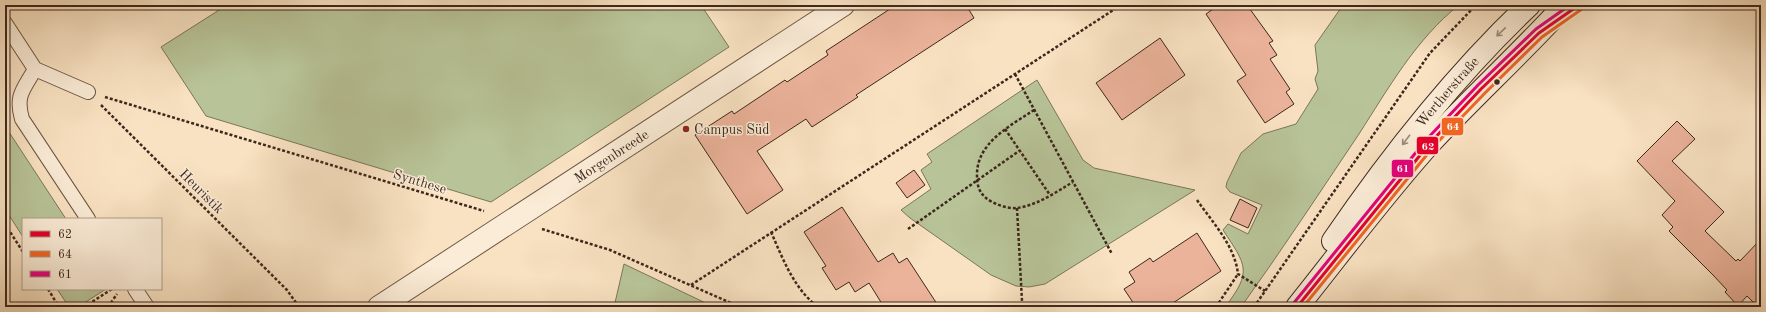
<svg xmlns="http://www.w3.org/2000/svg" width="1766" height="312" font-family="'Old Standard TT',serif">
  <style>
    .green { fill: #b8c498; stroke: #7a765a }
    .building { fill: #ecb39b; stroke: #3d271c }
    .lines { fill: none; stroke-linecap: round; stroke-linejoin: round }
    .lane-casing { stroke: #6c5646; stroke-width: 16 }
    .street-casing { stroke: #6c5646; stroke-width: 24 }
    .secondary-casing { stroke: #3d271c; stroke-width: 24 }
    .path { stroke: #3d271c; stroke-width: 2.5; stroke-dasharray: 3 2; stroke-linecap: butt }
    .lane { stroke: #fbecd7; stroke-width: 14 }
    .street { stroke: #fbecd7; stroke-width: 22 }
    .secondary { stroke: #fbecd7; stroke-width: 22 }
    .bus-1-casing { stroke: #fbecd7; stroke-width: 6 }
    .bus-2-casing { stroke: #fbecd7; stroke-width: 6 }
    .bus-3-casing { stroke: #fbecd7; stroke-width: 6 }
    .bus-1 { stroke: #e4002b; stroke-width: 3 }
    .bus-2 { stroke: #f26522; stroke-width: 3 }
    .bus-3 { stroke: #e5007d; stroke-width: 3 }
    .oneway { stroke: #9c8a7a }
    .bus-dot { fill: #3d271c; stroke: #fbecd7; stroke-width: 1.5 }
    .poi-dot { fill: #8f2418; stroke: #fbecd7; stroke-width: 1.5 }
    .labels { text-anchor: middle; stroke-width: 3; stroke-linejoin: round; paint-order: stroke }
    .street-label { font-size: 14px; fill: #3d271c; stroke: #fbecd7 }
    .poi-label { font-size: 14px; fill: #3d271c; stroke: #fbecd7; text-anchor: start }
    .line-badge { stroke: #fbecd7; stroke-width: 1.5 }
    .badge-label { font-size: 11px; text-anchor: middle; font-weight: bold; fill: #fff }
  </style>
  <rect width="100%" height="100%" fill="#f9e2c2"/>
  <filter id="stains"><feTurbulence type="fractalNoise" baseFrequency=".005" numOctaves="4"/><feColorMatrix values="0 0 0 0 .2 0 0 0 0 .09 0 0 0 0 .02 0 0 0 .5 -.17"/></filter>
  <radialGradient id="worn" r=".72"><stop offset=".6" stop-color="#630" stop-opacity="0"/><stop offset="1" stop-color="#630" stop-opacity=".3"/></radialGradient>
  <!-- green -->
  <path class="green" d="M 227,5 L 701,5 L 729,47 L 491,202 L 206,116 L 161,47 Z
    M 1343,5 L 1459,5 C 1416,39 1388,89 1359,134 C 1320,192 1282,250 1241,307 L 1225,307 C 1253,271 1246,265 1223,230 L 1228,224 L 1248,234 L 1262,205 L 1230,192 L 1226,187 L 1227,182 L 1241,153 L 1263,134 L 1296,124 L 1318,89 L 1315,79 L 1318,71 L 1315,45 Z
    M 1037,80 L 1083,160 L 1094,168 L 1195,190 L 1045,284 L 1029,287 L 1016,286 L 991,275 L 910,218 L 901,210 L 931,189 L 921,170 L 932,162 L 927,154 Z
    M 5,126 L 66,219 L 23,219 L 23,237 L 5,209 Z
    M 624,264 L 714,307 L 614,307 Z
    M 57,289 L 106,289 L 78,307 L 69,307 Z"/>
  <!-- building -->
  <path class="building" d="M 896,5 L 966,5 L 974,18 L 856,95 L 858,97 L 812,127 L 806,119 L 757,151 L 783,190 L 747,214 L 695,135 L 732,111 L 734,114 L 785,80 L 787,82 L 828,55 L 826,51 Z
    M 1219,5 L 1247,5 L 1273,41 L 1269,43 L 1277,55 L 1270,59 L 1290,89 L 1286,92 L 1294,104 L 1265,123 L 1237,81 L 1246,75 L 1206,14 Z
    M 1160,38 L 1185,75 L 1122,120 L 1096,83 Z
    M 1677,121 L 1695,139 L 1672,161 L 1724,212 L 1705,231 L 1736,261 L 1738,259 L 1740,261 L 1761,239 L 1761,307 L 1758,307 L 1747,296 L 1738,306 L 1725,292 L 1727,290 L 1713,275 L 1669,231 L 1673,227 L 1662,215 L 1675,201 L 1637,161 Z
    M 914,170 L 925,185 L 907,198 L 896,183 Z
    M 1240,199 L 1257,208 L 1248,228 L 1230,220 Z
    M 842,207 L 878,262 L 893,253 L 899,263 L 907,258 L 939,307 L 884,307 L 869,283 L 855,292 L 849,282 L 836,290 L 822,268 L 826,266 L 804,232 Z
    M 1197,233 L 1221,271 L 1167,307 L 1136,307 L 1124,289 L 1135,282 L 1129,272 L 1150,258 L 1153,262 Z"/>
  <g class="lines">
    <defs>
      <path id="lane" d="M 5,23 L 35,69 L 88,92
        M 35,69 C 24,89 15,95 22,119 L 88,219
        M 135,289 L 147,307"/>
      <g id="street">
        <path id="s1" d="M 379,307 L 843,5"/>
      </g>
      <g id="secondary">
        <path id="s2" d="M 1333,241 C 1391,156 1454,76 1529,5"/>
        <path d="M 1297,307 C 1341,252 1384,194 1431,142 C 1475,95 1522,52 1565,5"/>
      </g>
    </defs>
    <!-- lane casing -->
    <use href="#lane" class="lane-casing"/>
    <!-- street casing -->
    <use href="#street" class="street-casing"/>
    <!-- secondary casing -->
    <use href="#secondary" class="secondary-casing"/>
    <!-- path -->
    <path class="path" d="M 1015,74 L 1112,254
      M 105,97 L 484,211
      M 101,105 L 287,290 L 299,307
      M 1034,110 C 1010,126 976,143 977,176 C 977,185 979,192 986,198 C 993,204 1008,209 1017,208 C 1038,205 1056,192 1073,182
      M 1005,129 L 1050,195
      M 1197,200 C 1213,223 1235,246 1238,274 L 1265,291
      M 1017,208 L 1022,301
      M 5,224 L 23,252
      M 542,229 L 610,250 L 740,307
      M 908,229 L 1019,151
      M 771,232 C 783,259 794,289 818,307
      M 691,285 L 1121,5
      M 48,289 L 59,307
      M 84,307 L 112,289
      M 108,307 L 117,294
      M 1216,307 L 1238,274
      M 1254,307 L 1430,53 L 1476,5"/>
    <!-- lane -->
    <use href="#lane" class="lane"/>
    <!-- street -->
    <use href="#street" class="street"/>
    <!-- secondary -->
    <use href="#secondary" class="secondary"/>
    <defs>
      <path id="bus-1" d="M 1297,307 L 1430,143 L 1481,89 L 1539,33 L 1579,5"/>
      <path id="bus-2" d="M 1303,307 L 1434,146 L 1485,93 L 1542,37 L 1582,9"/>
      <path id="bus-3" d="M 1293,304 L 1426,140 L 1478,85 L 1536,29 L 1570,5"/>
    </defs>
    <!-- bus-1 casing -->
    <use href="#bus-1" class="bus-1-casing"/>
    <!-- bus-2 casing -->
    <use href="#bus-2" class="bus-2-casing"/>
    <!-- bus-3 casing -->
    <use href="#bus-3" class="bus-3-casing"/>
    <!-- bus-1 -->
    <use href="#bus-1" class="bus-1"/>
    <!-- bus-2 -->
    <use href="#bus-2" class="bus-2"/>
    <!-- bus-3 -->
    <use href="#bus-3" class="bus-3"/>
  </g>
  <!-- one-way arrows -->
  <defs><path id="oneway-shaft" d="M-6 0H5M1.5-3L5.5 0L1.5 3" fill="none" stroke-width="1.6" stroke-linecap="round" stroke-linejoin="round"/></defs>
  <g class="oneway">
    <use href="#oneway-shaft" transform="translate(1501 32) rotate(136)"/>
    <use href="#oneway-shaft" transform="translate(1406 140) rotate(127)"/>
  </g>
  <!-- markers -->
  <circle class="bus-dot" cx="1497" cy="82" r="3.5"/>
  <circle class="poi-dot" cx="686" cy="129" r="4"/>
  <g class="labels">
    <!-- street labels -->
    <g class="street-label">
      <text dy="5" stroke="none"><textPath href="#s2" startOffset="188">Wertherstraße</textPath></text>
      <text dy="5" stroke="none"><textPath href="#s1" startOffset="277">Morgenbreede</textPath></text>
      <text transform="translate(420 181) rotate(17)" y="5">Synthese</text>
      <text transform="translate(202 191) rotate(45)" y="5">Heuristik</text>
    </g>
    <!-- poi labels -->
    <g class="poi-label">
      <text x="694" y="134">Campus Süd</text>
    </g>
  </g>
  <g class="line-badge">
    <rect x="1441" y="117" width="23" height="19" rx="4" fill="#f26522"/>
    <rect x="1416" y="136" width="23" height="19" rx="4" fill="#e4002b"/>
    <rect x="1391" y="159" width="23" height="19" rx="4" fill="#e5007d"/>
  </g>
  <g class="badge-label">
    <text x="1453" y="130">64</text>
    <text x="1428" y="150">62</text>
    <text x="1403" y="172">61</text>
  </g>
  <!-- margin -->
  <rect width="1766" height="312" fill="none" stroke="#f9e2c2" stroke-width="20"/>
  <rect x="6" y="6" width="1754" height="300" fill="none" stroke="#3d271c" stroke-width="2"/>
  <rect x="10" y="10" width="1746" height="292" fill="none" stroke="#3d271c"/>
  <!-- legend -->
  <rect x="22" y="218" width="140" height="72" fill="#fbecd7" stroke="#af9d8c"/>
  <rect x="30" y="231" width="20" height="6" fill="#e4002b" stroke="#af9d8c"/>
  <text x="58" y="238" font-size="12" fill="#3d271c">62</text>
  <rect x="30" y="251" width="20" height="6" fill="#f26522" stroke="#af9d8c"/>
  <text x="58" y="258" font-size="12" fill="#3d271c">64</text>
  <rect x="30" y="271" width="20" height="6" fill="#e5007d" stroke="#af9d8c"/>
  <text x="58" y="278" font-size="12" fill="#3d271c">61</text>
  <rect width="100%" height="100%" filter="url(#stains)"/>
  <rect width="100%" height="100%" fill="url(#worn)"/>
</svg>
